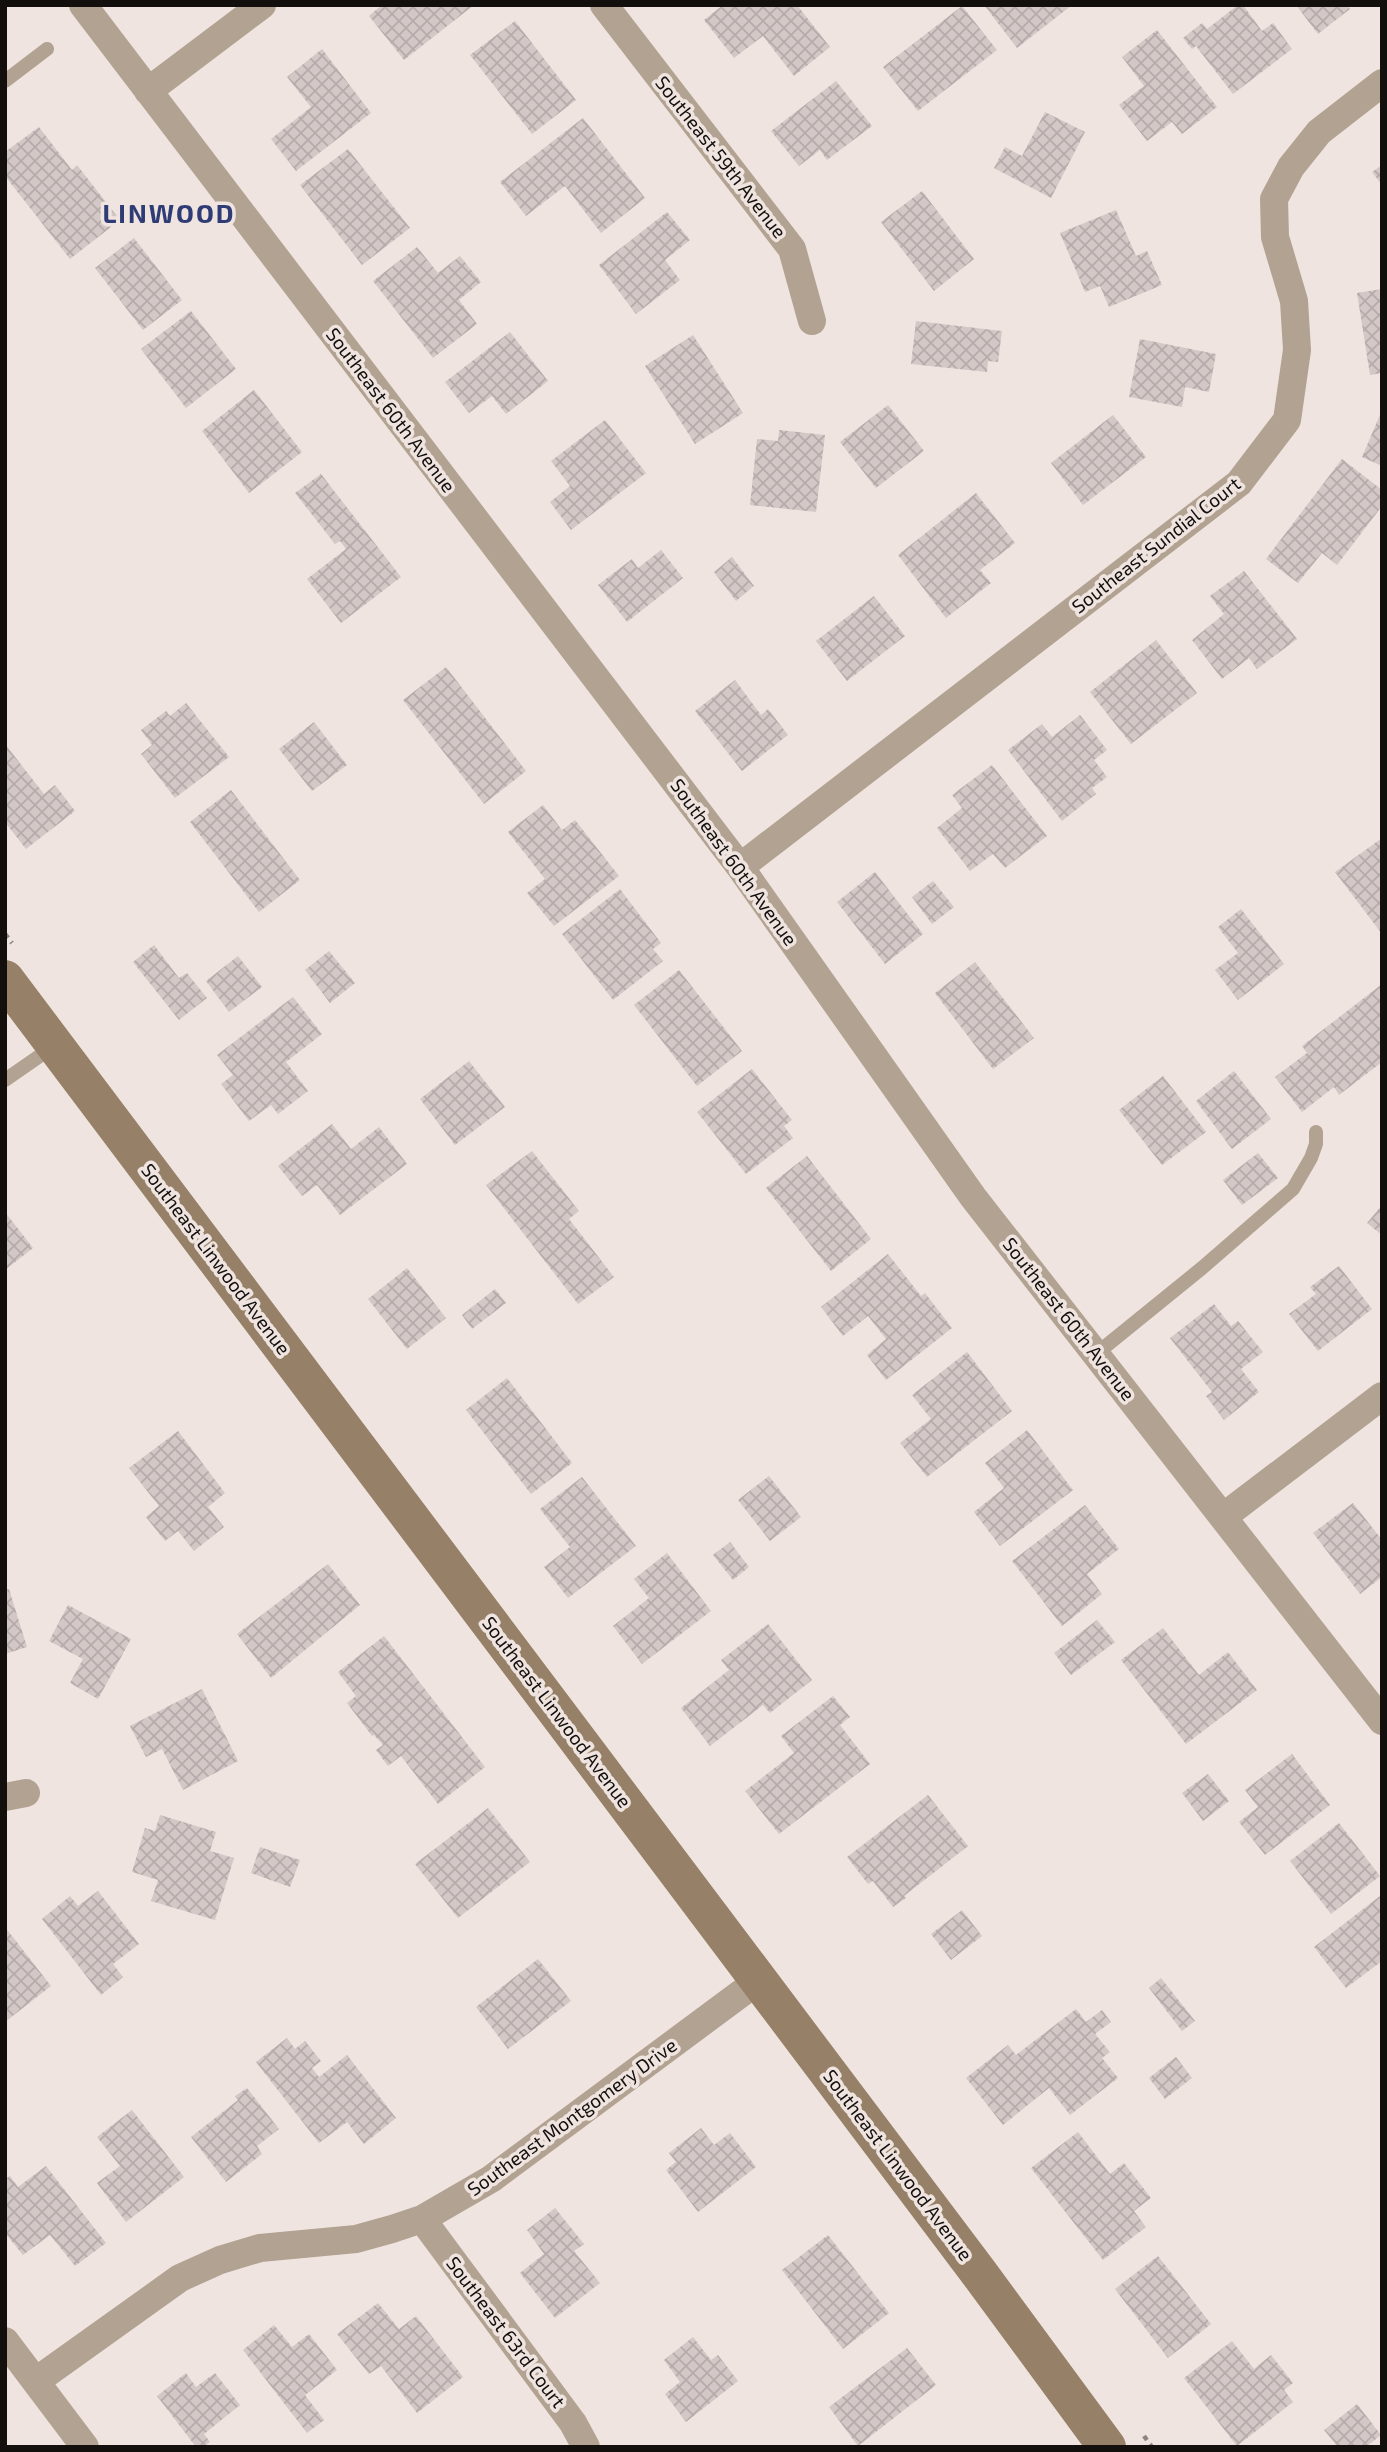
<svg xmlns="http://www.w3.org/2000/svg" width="1387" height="2452" font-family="'Exo 2',sans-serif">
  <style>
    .building { fill: url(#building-cross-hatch) }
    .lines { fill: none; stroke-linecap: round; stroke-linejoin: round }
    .path { stroke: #8c8581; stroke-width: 4.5; stroke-dasharray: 5 5; stroke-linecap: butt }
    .service { stroke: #b1a291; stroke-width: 14 }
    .minor { stroke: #b1a291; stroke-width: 28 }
    .secondary { stroke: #968168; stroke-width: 38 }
    .labels { text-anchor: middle; stroke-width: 7; stroke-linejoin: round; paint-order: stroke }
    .street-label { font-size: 19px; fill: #120f0d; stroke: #efe4df }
    .district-label { font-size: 26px; font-weight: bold; letter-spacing: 2px; fill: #2e3b75; stroke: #efe4df }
  </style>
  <defs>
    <pattern id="building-cross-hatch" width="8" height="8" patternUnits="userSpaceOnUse" patternTransform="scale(1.75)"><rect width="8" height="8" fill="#d4c8c7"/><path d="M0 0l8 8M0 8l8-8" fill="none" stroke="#b5abaa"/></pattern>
  </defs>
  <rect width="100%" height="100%" fill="#efe4df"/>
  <!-- building -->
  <path class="building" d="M 382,5 L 474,5 L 404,60 L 369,16 Z
    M 723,5 L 797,5 L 830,47 L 794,76 L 763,36 L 734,58 L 704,20 Z
    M 984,5 L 1072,5 L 1017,48 Z
    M 1238,5 L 1243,5 L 1262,31 L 1273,23 L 1292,49 L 1233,94 L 1196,46 L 1192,49 L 1183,38 L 1202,23 L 1207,29 Z
    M 1296,5 L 1347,5 L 1350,9 L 1318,34 Z
    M 962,6 L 997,50 L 918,111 L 883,67 Z
    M 515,21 L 576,100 L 532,134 L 470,55 Z
    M 1157,30 L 1217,107 L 1182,134 L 1172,122 L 1147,141 L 1119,105 L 1144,86 L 1122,57 Z
    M 322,49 L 371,113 L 296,171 L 271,139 L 311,107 L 287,77 Z
    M 836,81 L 872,126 L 827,160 L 820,150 L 799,166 L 771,131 Z
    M 1045,112 L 1085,132 L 1051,198 L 994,168 L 1005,147 L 1022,156 Z
    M 583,118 L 645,198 L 601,233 L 565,186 L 526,216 L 500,182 Z
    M 39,127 L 72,170 L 77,165 L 120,220 L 70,259 L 5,176 L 5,152 Z
    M 348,149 L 410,228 L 362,265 L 300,185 Z
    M 1382,165 L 1382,185 L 1372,172 Z
    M 922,191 L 974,259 L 934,291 L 881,222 Z
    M 1116,210 L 1136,256 L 1147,251 L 1162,285 L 1109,307 L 1100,286 L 1085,292 L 1060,233 Z
    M 667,212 L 690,240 L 665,260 L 680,280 L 636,314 L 599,265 Z
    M 134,238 L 182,300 L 143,330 L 95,268 Z
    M 417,247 L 438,273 L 460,256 L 481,282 L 459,300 L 477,324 L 433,358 L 373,281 Z
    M 1382,289 L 1382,373 L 1370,375 L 1357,293 Z
    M 191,311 L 236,369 L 186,408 L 141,349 Z
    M 916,321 L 1002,331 L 998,362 L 988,361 L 987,372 L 911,364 Z
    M 510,332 L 548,381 L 506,414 L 492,396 L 469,413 L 445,382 Z
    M 693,335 L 743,413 L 695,444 L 645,366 Z
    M 1140,339 L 1216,354 L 1209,392 L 1185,387 L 1182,407 L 1129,397 Z
    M 254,390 L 302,452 L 249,493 L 202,431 Z
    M 888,405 L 924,451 L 876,488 L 840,442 Z
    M 1382,410 L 1382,466 L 1362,457 Z
    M 1113,415 L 1146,457 L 1083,505 L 1051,463 Z
    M 605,420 L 646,473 L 571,530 L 550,502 L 570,486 L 551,461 Z
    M 779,430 L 825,435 L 816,512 L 750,505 L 757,439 L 778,441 Z
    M 1342,459 L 1382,490 L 1382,506 L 1337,565 L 1322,553 L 1298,583 L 1266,559 Z
    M 321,474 L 401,577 L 341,623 L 307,579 L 346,549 L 340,541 L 335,544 L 295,493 Z
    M 976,493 L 1015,543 L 980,570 L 991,583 L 946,618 L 898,555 Z
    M 661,550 L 683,578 L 627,622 L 598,585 L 632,559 L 638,568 Z
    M 732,557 L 754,586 L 736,601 L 714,572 Z
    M 1244,571 L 1297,639 L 1257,669 L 1249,658 L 1222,679 L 1192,640 L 1224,614 L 1210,596 Z
    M 874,596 L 905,636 L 847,681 L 816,641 Z
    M 1156,640 L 1197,693 L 1131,744 L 1090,692 Z
    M 446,667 L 526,771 L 484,804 L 403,700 Z
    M 735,680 L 761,715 L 768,709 L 788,735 L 742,771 L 695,711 Z
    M 186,703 L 229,757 L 175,798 L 141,754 L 152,745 L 141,730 L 166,711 L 170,716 Z
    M 1080,715 L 1107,750 L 1094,760 L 1107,777 L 1092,788 L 1096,794 L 1062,821 L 1008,750 L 1042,724 L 1052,737 Z
    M 314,722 L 347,765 L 312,791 L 279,749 Z
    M 5,744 L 44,794 L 55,785 L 75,811 L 26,849 L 5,822 Z
    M 992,765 L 1047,836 L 1005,868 L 993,854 L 970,871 L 937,828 L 962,808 L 952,795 Z
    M 231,790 L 300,880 L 259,912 L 190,822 Z
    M 543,805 L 562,830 L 575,820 L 619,876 L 554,926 L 527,893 L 545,879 L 508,832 Z
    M 1382,838 L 1382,934 L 1335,872 Z
    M 875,872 L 923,934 L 885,964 L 837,902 Z
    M 933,881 L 954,907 L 932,924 L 912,897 Z
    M 620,889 L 661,943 L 653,949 L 663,961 L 613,1000 L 562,934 Z
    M 1241,909 L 1284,964 L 1238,1000 L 1215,970 L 1238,953 L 1218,927 Z
    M 154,945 L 179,978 L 187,973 L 207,998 L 179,1020 L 133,962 Z
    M 329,951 L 355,983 L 330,1003 L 305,970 Z
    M 238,956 L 262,987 L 229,1012 L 206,981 Z
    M 975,962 L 1034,1038 L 993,1069 L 935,993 Z
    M 679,970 L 742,1051 L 697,1086 L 634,1005 Z
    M 1382,984 L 1382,1062 L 1339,1095 L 1334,1087 L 1302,1112 L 1275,1077 L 1307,1053 L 1302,1046 Z
    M 293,997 L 322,1034 L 286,1062 L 308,1091 L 278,1114 L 271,1105 L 249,1121 L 221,1084 L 233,1075 L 217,1055 Z
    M 469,1061 L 505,1107 L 455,1145 L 420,1099 Z
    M 752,1069 L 792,1120 L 784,1126 L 793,1138 L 746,1174 L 697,1112 Z
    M 1234,1071 L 1271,1119 L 1232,1149 L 1196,1101 Z
    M 1163,1076 L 1206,1132 L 1162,1165 L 1119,1110 Z
    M 332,1124 L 351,1149 L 379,1127 L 407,1164 L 340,1215 L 317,1185 L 302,1196 L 278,1166 Z
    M 532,1151 L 579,1211 L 569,1219 L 614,1277 L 578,1304 L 486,1185 Z
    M 1258,1153 L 1278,1178 L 1242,1205 L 1223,1180 Z
    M 807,1156 L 871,1239 L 831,1271 L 766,1188 Z
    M 1382,1205 L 1382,1235 L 1367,1223 Z
    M 5,1212 L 33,1248 L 5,1270 Z
    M 888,1254 L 921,1296 L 925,1293 L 952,1328 L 886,1380 L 867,1355 L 886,1339 L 868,1316 L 843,1336 L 821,1307 Z
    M 1339,1266 L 1372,1309 L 1318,1351 L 1289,1314 L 1316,1294 L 1310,1287 Z
    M 407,1268 L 446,1318 L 407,1349 L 368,1299 Z
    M 495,1289 L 506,1303 L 472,1329 L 462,1315 Z
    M 1214,1304 L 1231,1326 L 1238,1321 L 1263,1352 L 1241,1369 L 1259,1392 L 1224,1420 L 1206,1396 L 1212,1392 L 1170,1338 Z
    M 967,1352 L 1012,1411 L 927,1477 L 900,1443 L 931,1419 L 912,1395 Z
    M 507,1378 L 572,1463 L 531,1494 L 466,1410 Z
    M 1027,1430 L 1073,1490 L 1000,1546 L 974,1512 L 1004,1488 L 985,1463 Z
    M 178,1431 L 225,1493 L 208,1507 L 224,1527 L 194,1551 L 178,1531 L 165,1541 L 146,1517 L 159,1506 L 129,1468 Z
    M 769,1476 L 801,1517 L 770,1541 L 738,1500 Z
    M 582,1477 L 636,1546 L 568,1598 L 544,1567 L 570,1547 L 540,1509 Z
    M 1353,1503 L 1382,1540 L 1382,1577 L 1360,1594 L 1313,1533 Z
    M 1085,1505 L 1119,1549 L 1087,1574 L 1102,1594 L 1062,1626 L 1012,1561 Z
    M 730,1542 L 749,1567 L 733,1580 L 713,1555 Z
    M 667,1553 L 711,1611 L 642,1664 L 613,1626 L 649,1598 L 634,1579 Z
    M 328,1564 L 360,1605 L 271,1678 L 237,1634 Z
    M 9,1589 L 27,1647 L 5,1654 L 5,1590 Z
    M 68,1605 L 131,1639 L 98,1699 L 70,1683 L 83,1659 L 49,1641 Z
    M 1097,1620 L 1115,1642 L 1071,1675 L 1054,1653 Z
    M 768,1624 L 812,1680 L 770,1713 L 763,1705 L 710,1746 L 681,1708 L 729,1670 L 721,1660 Z
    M 1163,1628 L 1199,1675 L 1228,1652 L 1257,1690 L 1186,1744 L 1121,1660 Z
    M 384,1636 L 485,1767 L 438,1804 L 401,1756 L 388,1766 L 376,1750 L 383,1745 L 374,1735 L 372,1736 L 347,1703 L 356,1696 L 338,1672 Z
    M 202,1689 L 238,1761 L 183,1790 L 162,1749 L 146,1757 L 130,1726 Z
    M 833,1696 L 850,1717 L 840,1725 L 870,1764 L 779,1834 L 745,1791 L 794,1753 L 781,1736 Z
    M 1292,1754 L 1330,1805 L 1265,1855 L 1239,1822 L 1258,1807 L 1245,1790 Z
    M 1208,1774 L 1229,1801 L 1203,1821 L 1182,1793 Z
    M 928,1795 L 968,1846 L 904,1896 L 906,1898 L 893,1907 L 873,1881 L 868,1884 L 847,1857 Z
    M 488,1808 L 530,1862 L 458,1918 L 415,1864 Z
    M 160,1815 L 216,1832 L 210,1851 L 234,1858 L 215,1920 L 151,1901 L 158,1880 L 132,1872 L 145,1828 L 155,1831 Z
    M 1339,1823 L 1380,1876 L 1331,1914 L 1290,1861 Z
    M 260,1847 L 300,1860 L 290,1887 L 251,1873 Z
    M 98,1891 L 139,1944 L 113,1964 L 123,1977 L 101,1995 L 42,1919 L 70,1896 L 78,1906 Z
    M 1380,1896 L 1382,1961 L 1346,1988 L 1314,1947 Z
    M 962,1910 L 982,1936 L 951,1960 L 931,1934 Z
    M 5,1927 L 51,1986 L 5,2022 Z
    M 538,1959 L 571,2001 L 508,2049 L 476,2007 Z
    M 1161,1978 L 1195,2021 L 1182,2031 L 1149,1988 Z
    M 1076,2009 L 1086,2022 L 1102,2010 L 1111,2022 L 1095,2034 L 1110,2052 L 1102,2058 L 1118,2078 L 1070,2115 L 1049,2088 L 1003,2125 L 966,2078 L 1008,2045 L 1016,2055 Z
    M 287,2038 L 295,2049 L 305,2041 L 321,2061 L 312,2068 L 319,2077 L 347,2055 L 396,2118 L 364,2144 L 347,2122 L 319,2143 L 256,2062 Z
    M 1176,2057 L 1192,2078 L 1165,2099 L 1149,2078 Z
    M 247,2088 L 279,2129 L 257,2146 L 262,2154 L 226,2182 L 191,2137 L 238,2100 L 235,2096 Z
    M 132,2110 L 184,2177 L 126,2222 L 97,2183 L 120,2166 L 97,2137 Z
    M 701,2128 L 714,2145 L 730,2133 L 756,2167 L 698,2212 L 666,2170 L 676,2162 L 669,2153 Z
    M 1078,2132 L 1110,2174 L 1124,2163 L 1151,2198 L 1134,2211 L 1146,2227 L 1103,2260 L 1031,2168 Z
    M 46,2166 L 106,2243 L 75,2266 L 50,2235 L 23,2255 L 5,2233 L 5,2179 L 10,2176 L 18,2187 Z
    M 555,2208 L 584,2244 L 574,2251 L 600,2283 L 555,2318 L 520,2273 L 544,2254 L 527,2230 Z
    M 828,2235 L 889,2313 L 843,2349 L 782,2270 Z
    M 1158,2256 L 1211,2324 L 1168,2358 L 1115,2289 Z
    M 378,2303 L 399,2329 L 416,2316 L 463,2377 L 417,2413 L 381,2366 L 369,2374 L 337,2334 Z
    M 274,2325 L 292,2347 L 309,2334 L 337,2370 L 305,2395 L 324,2420 L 307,2433 L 243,2350 Z
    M 693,2337 L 711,2360 L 718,2355 L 738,2381 L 686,2422 L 665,2394 L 680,2382 L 664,2360 Z
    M 1232,2341 L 1254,2369 L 1271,2355 L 1293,2383 L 1284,2390 L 1293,2402 L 1237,2446 L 1184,2378 Z
    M 907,2348 L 936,2385 L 858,2446 L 829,2407 Z
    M 186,2373 L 196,2387 L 215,2373 L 240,2405 L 204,2434 L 210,2442 L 203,2447 L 196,2447 L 157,2396 Z
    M 1357,2404 L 1381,2435 L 1366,2447 L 1338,2447 L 1324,2430 Z"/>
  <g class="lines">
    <!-- path -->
    <path class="path" d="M 5,934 L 12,943
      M 1144,2436 L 1152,2447"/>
    <!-- service -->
    <path class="service" d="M 5,81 L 47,49
      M 5,1080 L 54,1046
      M 1096,1354 L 1202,1268 L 1293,1189 L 1311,1158 L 1316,1144 L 1316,1132"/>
    <!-- minor -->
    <path class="minor" d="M 83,5 L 740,867 L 973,1197 L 1382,1721
      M 604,5 L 792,249 L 812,321
      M 148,91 L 262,5
      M 740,867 L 1239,483 L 1287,420 L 1297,350 L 1294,301 L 1275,237 L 1274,199 L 1291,167 L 1319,132 L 1382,83
      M 1223,1517 L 1382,1396
      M 5,1797 L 26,1793
      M 422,2219 L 573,2423 L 586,2447
      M 5,2341 L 85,2447
      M 36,2381 L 180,2278 L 220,2260 L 260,2248 L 356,2239 L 392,2229 L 422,2219 L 491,2179 L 759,1980"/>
    <!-- secondary -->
    <path class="secondary" d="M 5,979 L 979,2273 L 1107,2447"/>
  </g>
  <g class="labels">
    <!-- street labels -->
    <g class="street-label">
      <text transform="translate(721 157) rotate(52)" y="7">Southeast 59th Avenue</text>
      <text transform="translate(391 410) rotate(53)" y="7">Southeast 60th Avenue</text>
      <text transform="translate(1156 545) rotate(-38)" y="7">Southeast Sundial Court</text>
      <text transform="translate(734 862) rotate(54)" y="7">Southeast 60th Avenue</text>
      <text transform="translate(216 1259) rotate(53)" y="7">Southeast Linwood Avenue</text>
      <text transform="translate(1069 1319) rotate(52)" y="7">Southeast 60th Avenue</text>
      <text transform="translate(557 1712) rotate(53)" y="7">Southeast Linwood Avenue</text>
      <text transform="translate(572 2117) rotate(-36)" y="7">Southeast Montgomery Drive</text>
      <text transform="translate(898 2165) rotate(53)" y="7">Southeast Linwood Avenue</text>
      <text transform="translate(506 2332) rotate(53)" y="7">Southeast 63rd Court</text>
    </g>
    <!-- district labels -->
    <g class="district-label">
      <text x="169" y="223">LINWOOD</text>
    </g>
  </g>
  <!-- border -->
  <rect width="1387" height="2452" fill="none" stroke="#120f0d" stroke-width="14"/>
</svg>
